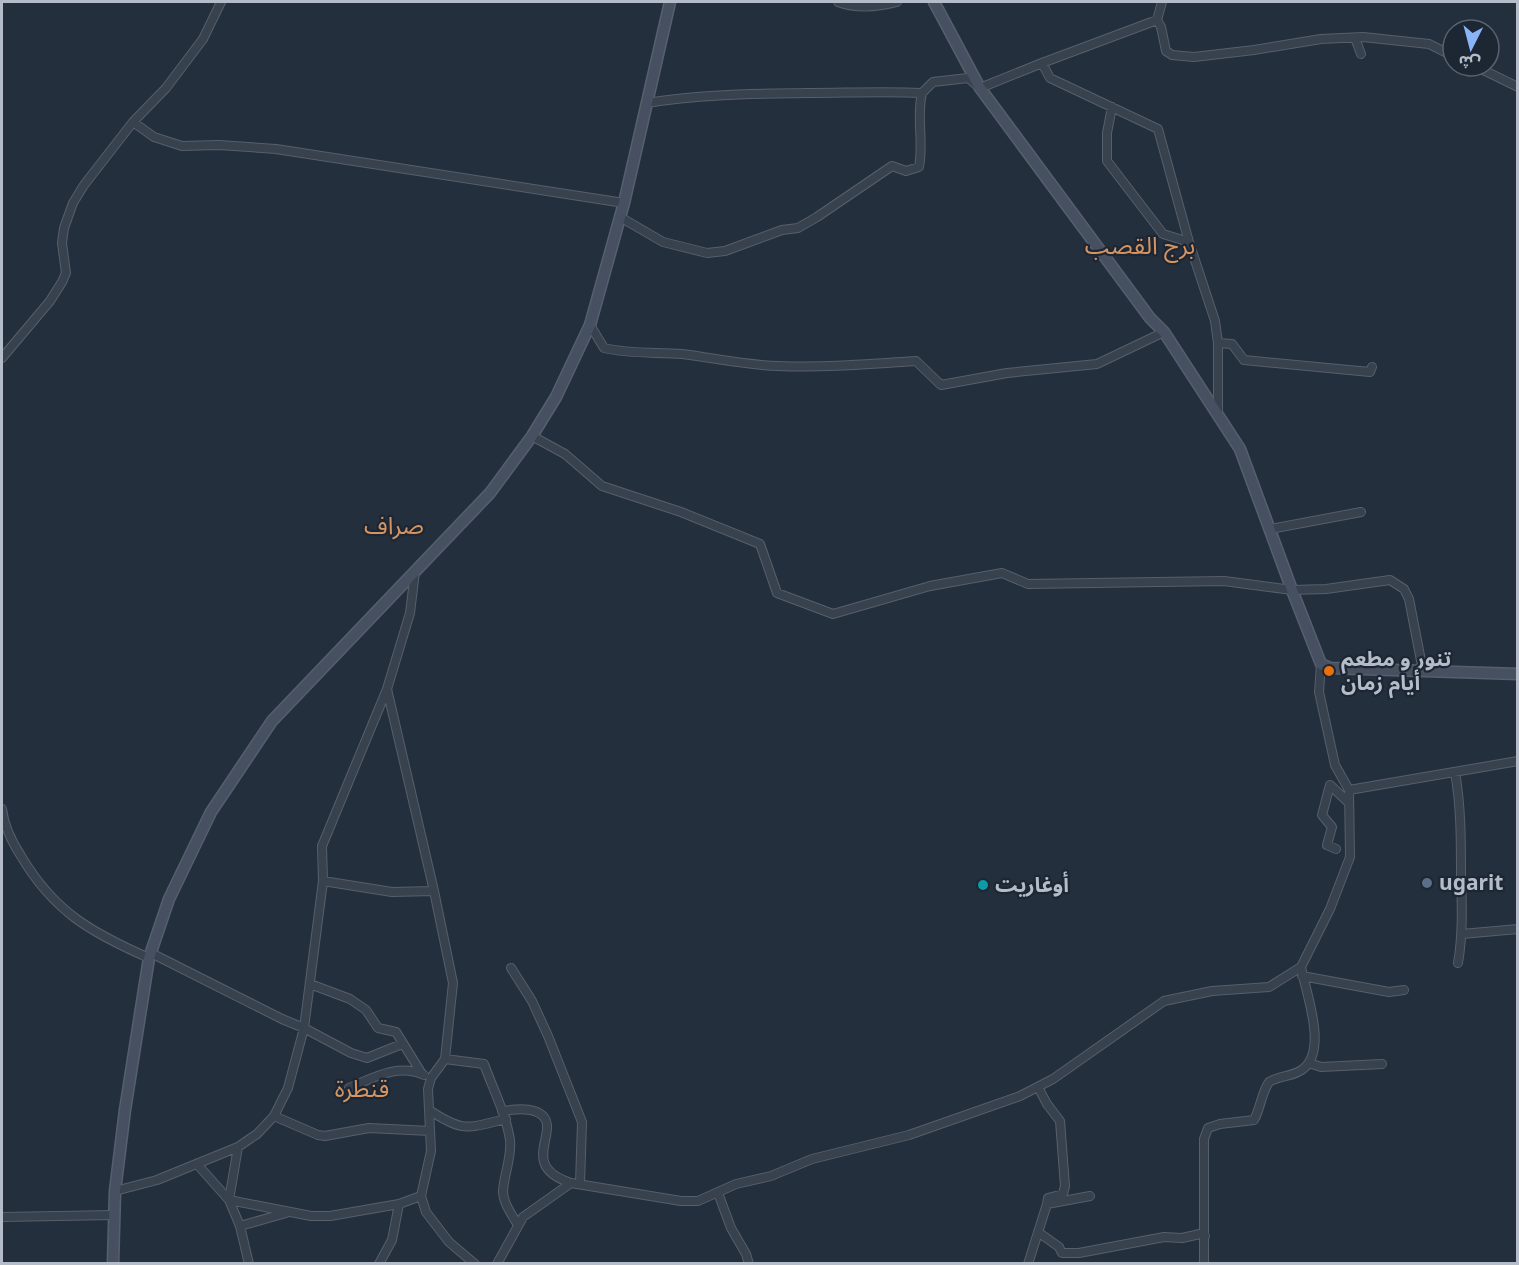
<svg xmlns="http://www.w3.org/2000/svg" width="1519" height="1265" font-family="'Noto Sans','Noto Sans Arabic',sans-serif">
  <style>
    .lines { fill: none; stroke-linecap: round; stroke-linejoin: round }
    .minor-casing { stroke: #565f6c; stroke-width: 10 }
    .secondary-casing { stroke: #565f6c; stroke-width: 13 }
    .minor { stroke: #38414e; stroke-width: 8 }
    .secondary { stroke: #465061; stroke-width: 10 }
    .food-dot { fill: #e8710a; stroke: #1d2633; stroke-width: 2 }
    .service-dot { fill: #5c6f8a; stroke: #1d2633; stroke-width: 2 }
    .culture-dot { fill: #0f9aa8; stroke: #1d2633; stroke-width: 2 }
    .labels { text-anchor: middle; stroke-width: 4.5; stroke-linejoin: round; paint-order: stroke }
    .poi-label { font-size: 21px; font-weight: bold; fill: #b4bcc9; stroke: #1d2633; text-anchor: start }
    .quarter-label { font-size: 24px; fill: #d59563; stroke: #1d2633 }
  </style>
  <rect width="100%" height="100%" fill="#242f3e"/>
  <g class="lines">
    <defs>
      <path id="minor" d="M 838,2 C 857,9 878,7 897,2
        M 1157,20 L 1161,27 L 1166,51 L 1172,55 L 1194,57 L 1254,50 L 1321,39 L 1363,37 L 1429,44 L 1453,56
        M 1355,38 L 1361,54
        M 1042,63 L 1157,20 L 1162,2
        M 1475,66 L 1518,87
        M 647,103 C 700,94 753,94 807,93 C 846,93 884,91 922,93 L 933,82 L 968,78 L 980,88 L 1042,63 L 1050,78 L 1158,129 L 1189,242 L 1215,321 L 1218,343 L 1218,413
        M 1112,107 L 1107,133 L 1107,161 L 1163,234 L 1189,242
        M 133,122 L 154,137 L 182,146 L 219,145 L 276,149 L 624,203
        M 620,217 L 663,242 L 707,253 L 725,251 L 782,230 L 798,228 L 817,217 L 892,166 L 906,171 L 919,167 C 924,142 916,118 922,93
        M 590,325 L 604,348 C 630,354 655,352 682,354 C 714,358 745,365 778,366 C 824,368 870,364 916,361 L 941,385 L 1007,373 L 1097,364 L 1164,332
        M 1218,343 L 1232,344 L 1244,360 L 1370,372 L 1372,367
        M 2,358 L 50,301 L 62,282 L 66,273 L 62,243 L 64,228 L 73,203 L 84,185 L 133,122 L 166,88 L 203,39 L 221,2
        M 532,436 L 565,454 L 602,486 L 681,512 L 760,544 L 777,593 L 833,614 L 930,586 L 1002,573 L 1028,584 L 1224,581 L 1292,590 L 1326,589 L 1390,580 L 1404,589 L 1409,599 L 1423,671
        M 1270,529 L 1361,512
        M 415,572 L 410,613 L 387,689 L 434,891 L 453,983 L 445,1059 L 431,1078 L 428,1089 L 431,1151 L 421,1196 L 426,1212 L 449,1242 L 475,1264
        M 1455,772 C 1461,806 1461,840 1461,875 C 1462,905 1463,934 1458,963
        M 1349,790 L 1518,761
        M 2,809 C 4,826 12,842 21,856 C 54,912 92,933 149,958
        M 1336,849 L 1327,845 L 1332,827 L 1322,815 L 1330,785 L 1349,803
        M 323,881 L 392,892 L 434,891
        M 1462,934 L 1518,929
        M 151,953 L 282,1019 L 304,1028 L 351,1053 L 367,1058 L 402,1044
        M 511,968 L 532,1001 L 548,1036 L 582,1122 L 580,1184
        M 1302,976 L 1389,992 L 1404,990
        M 310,984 L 350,999 L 366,1010 L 378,1028 L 396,1032 L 422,1074
        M 445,1059 L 484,1064 C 493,1089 506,1114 510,1140 C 512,1157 504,1174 503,1191 C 503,1203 512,1215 518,1225
        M 1309,1063 L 1321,1067 L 1382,1064
        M 1038,1087 L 1047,1104 L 1060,1121 L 1065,1186 L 1063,1194 L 1048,1198 L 1047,1204
        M 349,1088 C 373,1078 398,1063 424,1075
        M 429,1110 C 464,1133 467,1128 506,1119
        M 502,1111 C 513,1110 529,1107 539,1113 C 565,1128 515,1165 571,1183
        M 274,1116 L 318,1135 L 325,1136 L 369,1128 L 430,1131
        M 238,1147 L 229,1200 L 240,1226 L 249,1264
        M 197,1164 L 229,1200 L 311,1216 L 330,1216 L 399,1204 L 421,1196
        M 115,1191 L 157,1180 L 238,1147 L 257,1134 L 274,1116 L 288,1088 L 304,1028 L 323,881 L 322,846 L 387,689
        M 718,1193 L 731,1228 L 746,1254 L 749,1264
        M 2,1217 L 114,1215
        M 240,1226 L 286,1213
        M 1038,1232 L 1059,1247 L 1062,1253 L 1079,1253 L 1164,1237 L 1182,1238 L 1200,1234 L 1205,1236
        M 379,1264 L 392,1240 L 399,1204
        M 497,1264 L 523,1217 L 571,1183 L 681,1201 L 698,1201 L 736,1184 L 771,1176 L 812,1159 L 909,1135 L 1020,1096 L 1053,1079 L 1164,1001 L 1212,991 L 1269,987 L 1301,967 L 1330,909 L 1350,857 L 1349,790 L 1335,765 L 1319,692 L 1321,664
        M 1028,1264 L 1047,1204 L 1090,1196
        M 1204,1264 L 1204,1139 L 1208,1128 L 1220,1124 L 1254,1120 C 1261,1107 1261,1094 1269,1082 C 1280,1075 1293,1077 1303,1069 C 1328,1050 1306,993 1301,967"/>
      <path id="secondary" d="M 934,2 L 980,88 L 1150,318 L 1164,332 L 1240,449 L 1292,590 L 1321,664 L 1330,668 L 1518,674
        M 113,1264 L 115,1191 L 125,1110 L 149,958 L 169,899 L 211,812 L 272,721 L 490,493 L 532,436 L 556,397 L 590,325 L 624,203 L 670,2"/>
    </defs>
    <!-- minor casing -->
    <use href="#minor" class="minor-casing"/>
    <!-- secondary casing -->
    <use href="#secondary" class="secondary-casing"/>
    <!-- minor -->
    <use href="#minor" class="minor"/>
    <!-- secondary -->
    <use href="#secondary" class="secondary"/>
  </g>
  <!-- markers -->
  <circle class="food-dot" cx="1329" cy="671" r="6"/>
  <circle class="service-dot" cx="1427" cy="883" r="6"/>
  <circle class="culture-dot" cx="983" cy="885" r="6"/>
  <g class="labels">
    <!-- poi labels -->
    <g class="poi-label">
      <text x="1341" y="666">تنور و مطعم<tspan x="1341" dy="24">أيام زمان</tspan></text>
      <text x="1439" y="890">ugarit</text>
      <text x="995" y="892">أوغاريت</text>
    </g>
    <!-- quarter labels -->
    <g class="quarter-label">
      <text x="1140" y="254">برج القصب</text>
      <text x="394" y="534">صراف</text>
      <text x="362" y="1097">قنطرة</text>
    </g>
  </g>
  <!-- border -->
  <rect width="1519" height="1265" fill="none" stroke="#b4bcc9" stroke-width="6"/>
  <!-- north arrow -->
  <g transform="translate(1471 48) rotate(186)"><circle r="28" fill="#1d2633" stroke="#59626f" stroke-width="1.5"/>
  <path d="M0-4.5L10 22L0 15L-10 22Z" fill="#8ab4f8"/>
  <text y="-9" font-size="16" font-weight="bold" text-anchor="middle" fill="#b4bcc9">ش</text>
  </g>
</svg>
